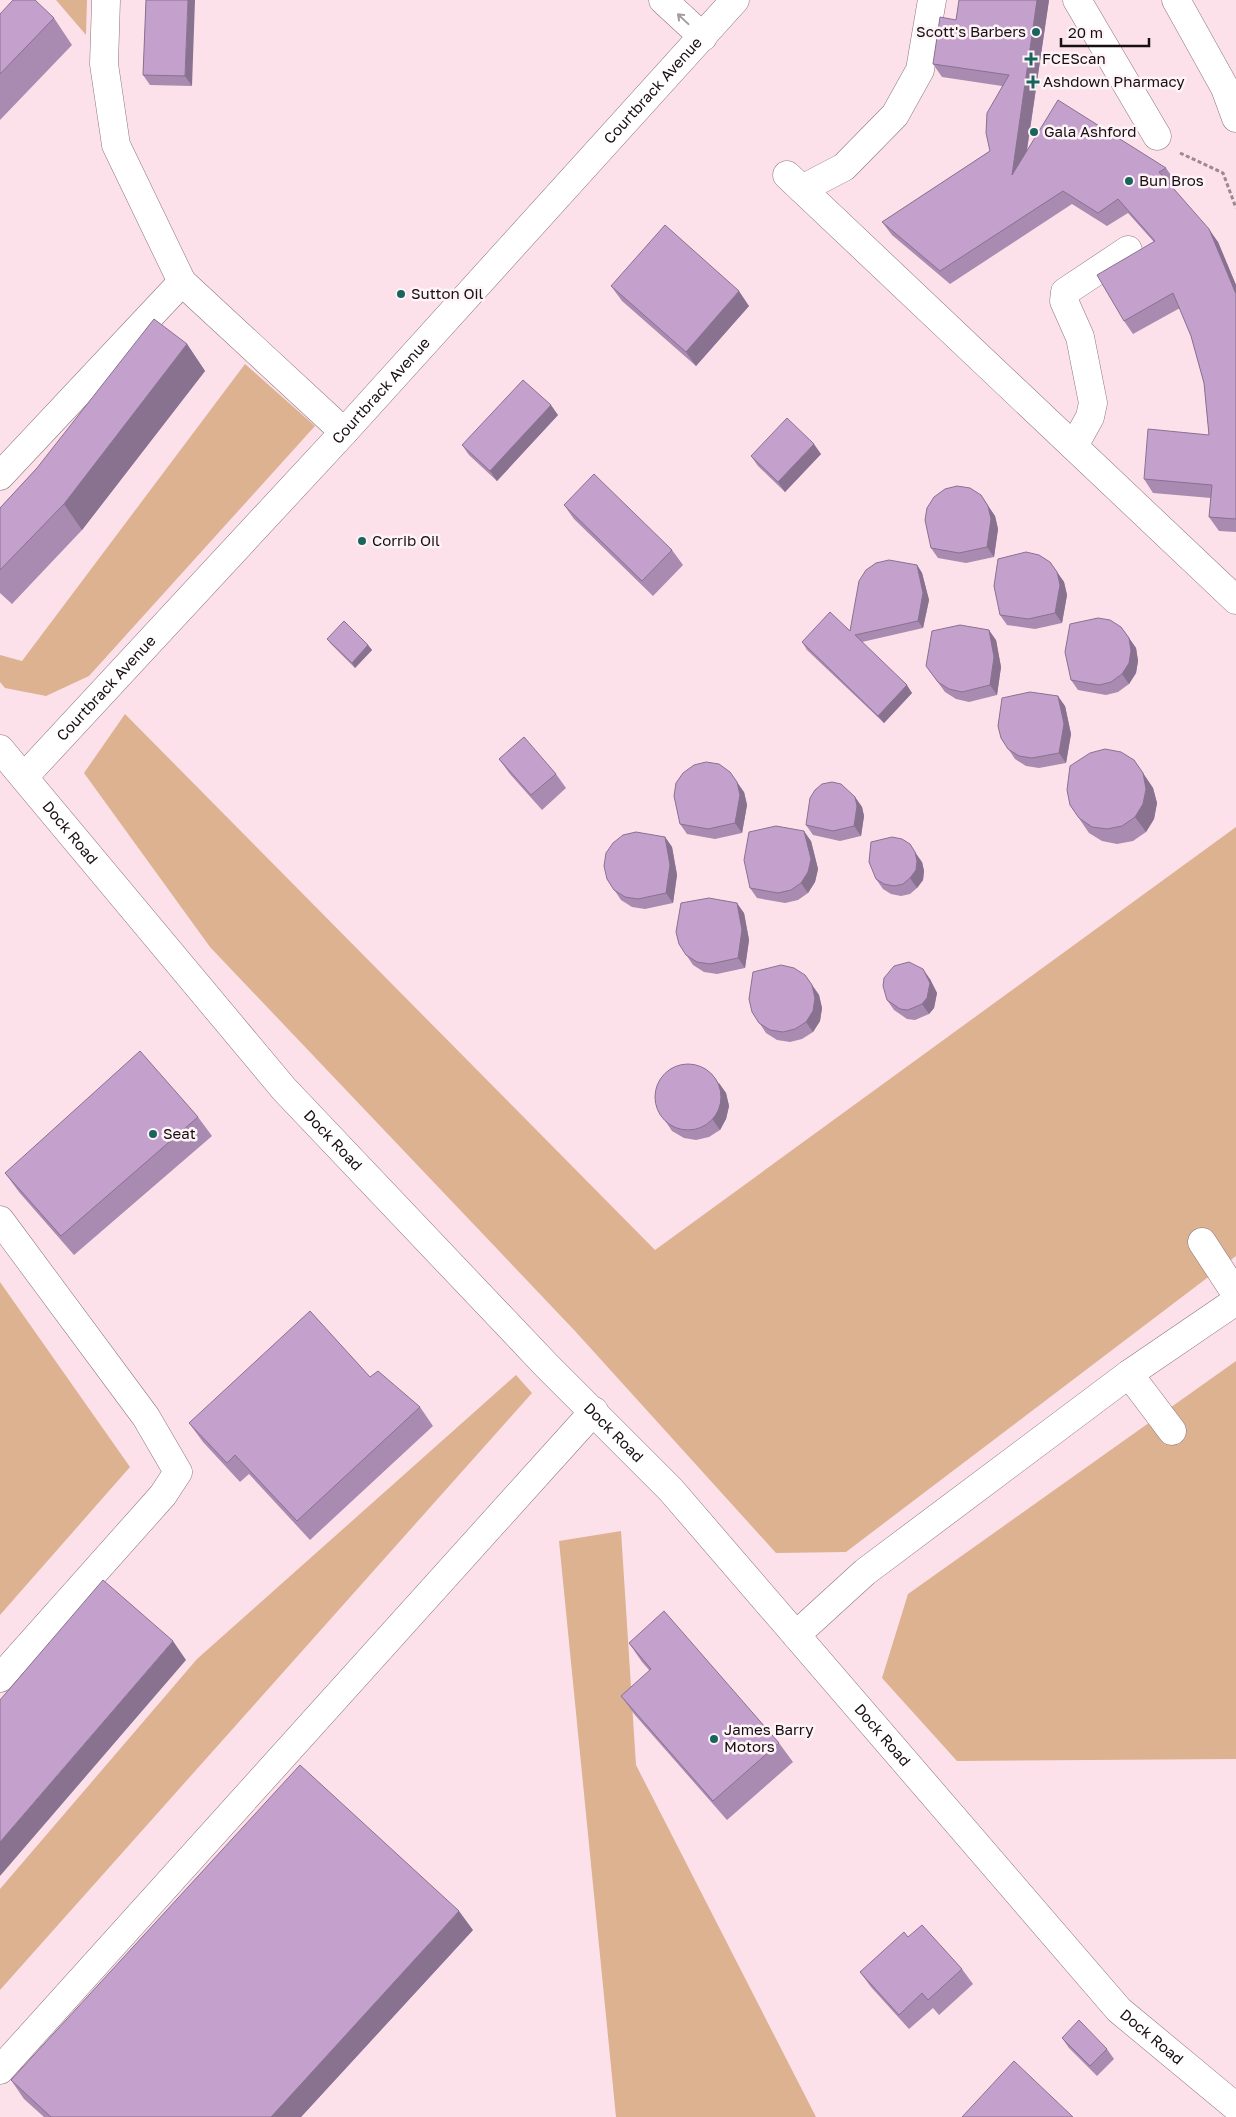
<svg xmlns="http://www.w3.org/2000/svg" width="1236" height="2117" font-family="'Golos Text',sans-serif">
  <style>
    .green { fill: #dcb291 }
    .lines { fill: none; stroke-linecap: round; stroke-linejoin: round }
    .minor-casing { stroke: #8c747d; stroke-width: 29 }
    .major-casing { stroke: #8c747d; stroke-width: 29 }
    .path { stroke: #9c8890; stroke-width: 3; stroke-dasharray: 4 2.5; stroke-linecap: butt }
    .minor { stroke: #fff; stroke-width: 28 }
    .major { stroke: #fff; stroke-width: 28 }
    .wall { fill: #a98ab0 }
    .shaded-wall { fill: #897190 }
    .building { fill: #c4a1cd; stroke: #897190 }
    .oneway { stroke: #a39fa1 }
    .poi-dot { fill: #19645c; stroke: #fef3f7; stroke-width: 2 }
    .labels { text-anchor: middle; stroke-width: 5; stroke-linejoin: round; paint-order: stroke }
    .poi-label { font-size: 15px; fill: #180f13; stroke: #fef3f7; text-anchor: start }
    .street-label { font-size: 15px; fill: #180f13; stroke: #fef3f7 }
  </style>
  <rect width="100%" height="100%" fill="#fce1eb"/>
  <!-- green -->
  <path class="green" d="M 56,0 L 87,0 L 86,35 Z
    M 245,364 L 315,426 L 89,676 L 46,696 L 5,688 L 0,682 L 0,655 L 22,661 Z
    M 125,714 L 655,1250 L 1236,827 L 1236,1256 L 846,1552 L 776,1553 L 575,1331 L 210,947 L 84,773 Z
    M 0,1282 L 130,1467 L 0,1615 Z
    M 1236,1361 L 1236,1759 L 957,1761 L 882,1678 L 908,1594 Z
    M 516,1375 L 532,1393 L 0,1990 L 0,1889 L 197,1659 Z
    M 621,1531 L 636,1765 L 816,2117 L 616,2117 L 559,1541 Z"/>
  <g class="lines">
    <defs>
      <g id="minor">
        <path d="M 106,0 L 104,64 L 116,145 L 182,282 L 344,432"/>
        <path d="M 663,0 L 703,37"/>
        <path d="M 1077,0 L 1157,136"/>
        <path d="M 1176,0 L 1225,88 L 1236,118"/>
        <path d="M 787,175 L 1236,600"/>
        <path d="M 802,189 L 844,167 L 895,115 L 920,70 L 932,0"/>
        <path d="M 1074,446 L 1090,417 L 1093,403 L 1080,337 L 1064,301 L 1065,292 L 1128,250"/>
        <path d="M 0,476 L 182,282"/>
        <path id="s1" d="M 24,777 L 344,432 L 735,0"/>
        <path d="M 0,1220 L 146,1417 L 178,1472 L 163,1495 L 0,1678"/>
        <path d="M 1202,1242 L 1236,1294"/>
        <path d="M 1129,1374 L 1172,1431"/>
        <path d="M 796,1635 L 865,1572 L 1129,1374 L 1236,1301"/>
        <path d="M 0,2070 L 594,1411"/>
      </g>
      <g id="major">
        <path id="s2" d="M 0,749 L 284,1089 L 547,1366 L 671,1490 L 1119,2010 L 1236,2107"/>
      </g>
    </defs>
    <!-- minor casing -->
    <use href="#minor" class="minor-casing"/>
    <!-- major casing -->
    <use href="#major" class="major-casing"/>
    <!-- path -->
    <path class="path" d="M 1180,153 L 1223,173 L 1236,208"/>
    <!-- minor -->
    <use href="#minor" class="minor"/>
    <!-- major -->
    <use href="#major" class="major"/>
  </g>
  <!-- wall -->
  <path class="wall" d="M 146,0 L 192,86 L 150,85 L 143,75 Z
    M 1049,0 L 1027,151 L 1166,168 L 1175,181 L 1170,185 L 1218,242 L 1236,285 L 1236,532 L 1219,531 L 1209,517 L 1211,498 L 1153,493 L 1144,479 L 1209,435 L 1204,383 L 1191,336 L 1180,308 L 1133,334 L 1124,321 L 1154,242 L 1128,213 L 1107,226 L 1072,204 L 950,284 L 892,235 L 882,222 L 990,151 L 1002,86 L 942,77 L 933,64 L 956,20 Z
    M 0,14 L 54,18 L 72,45 L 0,120 Z
    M 611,286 L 749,306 L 696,366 L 622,301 Z
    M 187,344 L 205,371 L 82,530 L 12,604 L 0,593 L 0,508 L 37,468 Z
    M 558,415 L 497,481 L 469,455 L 462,445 Z
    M 821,454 L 785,492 L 758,466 L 751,456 Z
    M 981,495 L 995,516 L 998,529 L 994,557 L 966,563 L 938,558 L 931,548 Z
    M 564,505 L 672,550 L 683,565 L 653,596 L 574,519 Z
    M 1050,562 L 1064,582 L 1067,595 L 1062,623 L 1035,629 L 1007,625 L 1000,615 Z
    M 917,565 L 922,573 L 929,600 L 923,628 L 862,642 L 912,693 L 884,723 L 807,650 L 802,642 L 850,631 Z
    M 1121,627 L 1136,648 L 1138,661 L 1136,673 L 1129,684 L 1118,692 L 1106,695 L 1078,690 L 1071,680 Z
    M 327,639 L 368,645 L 372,650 L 355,668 L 331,644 Z
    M 996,640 L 1001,667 L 997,695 L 969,702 L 956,699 L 945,692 L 926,666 Z
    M 1065,706 L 1071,734 L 1066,763 L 1039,768 L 1026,766 L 1015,759 L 1001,738 Z
    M 499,759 L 556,774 L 566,788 L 542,810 L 510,774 Z
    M 1134,760 L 1153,788 L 1157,803 L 1154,819 L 1146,832 L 1133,841 L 1117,844 L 1102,841 L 1089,833 L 1070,805 Z
    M 744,792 L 747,805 L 742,833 L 715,839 L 687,834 L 680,824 Z
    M 855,797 L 862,807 L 864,816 L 861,836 L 840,841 L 813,835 L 806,825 Z
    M 665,837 L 672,847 L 677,875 L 673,903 L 645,909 L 632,907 L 621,900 L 607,879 Z
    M 811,841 L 818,869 L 815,882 L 808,893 L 798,900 L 785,903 L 757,898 L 750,888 Z
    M 922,862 L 924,871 L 923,880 L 917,888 L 910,894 L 901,896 L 891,894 L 883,889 L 876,879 Z
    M 744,913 L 749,940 L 745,968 L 717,974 L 704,972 L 693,965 L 679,944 Z
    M 805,975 L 819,995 L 822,1008 L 820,1021 L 813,1032 L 802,1039 L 790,1042 L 777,1040 L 766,1033 L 752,1012 Z
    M 930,979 L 937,993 L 934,1008 L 929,1014 L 915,1020 L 907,1019 L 894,1010 L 887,1000 Z
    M 711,1073 L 726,1093 L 729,1106 L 726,1119 L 720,1130 L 709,1137 L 696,1140 L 684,1138 L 672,1131 L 658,1110 Z
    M 198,1117 L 212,1136 L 74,1255 L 19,1192 L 5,1173 Z
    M 420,1407 L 433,1426 L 310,1540 L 249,1474 L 240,1482 L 203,1442 L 189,1423 Z
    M 629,1643 L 779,1743 L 793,1762 L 727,1820 L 635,1715 L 621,1696 L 650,1671 L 642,1662 Z
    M 473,1930 L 301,2117 L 44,2117 L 24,2099 L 11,2080 Z
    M 908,1937 L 962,1969 L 973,1984 L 939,2015 L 933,2008 L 909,2029 L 871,1987 L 860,1972 Z
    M 1062,2038 L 1107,2049 L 1114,2059 L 1097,2076 L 1069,2048 Z"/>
  <!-- shaded-wall -->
  <path class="shaded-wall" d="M 188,0 L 195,0 L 192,86 L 185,76 Z
    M 1037,0 L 1049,0 L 1021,189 L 1012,175 Z
    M 1209,229 L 1218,242 L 1236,285 L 1236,294 Z
    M 739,291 L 749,306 L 696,366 L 686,352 Z
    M 187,344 L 205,371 L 82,530 L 64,504 Z
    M 551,405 L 558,415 L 497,481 L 490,471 Z
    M 814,444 L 821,454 L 785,492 L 778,482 Z
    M 988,506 L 995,516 L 998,529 L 994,557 L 987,547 Z
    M 917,565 L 922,573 L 929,600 L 923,628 L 918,621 Z
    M 1057,572 L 1064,582 L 1067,595 L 1062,623 L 1055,613 Z
    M 989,630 L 996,640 L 1001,667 L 997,695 L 990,685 Z
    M 1129,638 L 1136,648 L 1138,661 L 1136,673 L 1129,684 L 1122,674 Z
    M 368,645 L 372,650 L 355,668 L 352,663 Z
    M 907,685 L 912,693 L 884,723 L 878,716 Z
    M 1058,696 L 1065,706 L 1071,734 L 1066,763 L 1059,753 Z
    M 1143,773 L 1153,788 L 1157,803 L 1154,819 L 1146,832 L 1135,817 Z
    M 737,782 L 744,792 L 747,805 L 742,833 L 735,823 Z
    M 855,797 L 862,807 L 864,816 L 861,836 L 854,826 Z
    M 804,831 L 811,841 L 818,869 L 815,882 L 808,893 L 801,883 Z
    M 665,837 L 672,847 L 677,875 L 673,903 L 666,893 Z
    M 915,852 L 922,862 L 924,871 L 923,880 L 917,888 L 910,878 Z
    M 737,903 L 744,913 L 749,940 L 745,968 L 738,958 Z
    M 923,969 L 930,979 L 937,993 L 934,1008 L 929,1014 L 922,1004 Z
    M 812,985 L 819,995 L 822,1008 L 820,1021 L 813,1032 L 806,1022 Z
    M 719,1083 L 726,1093 L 729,1106 L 726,1119 L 720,1130 L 713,1120 Z
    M 173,1641 L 186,1660 L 0,1876 L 0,1842 Z
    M 459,1911 L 473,1930 L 301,2117 L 271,2117 Z"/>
  <!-- building -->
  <path class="building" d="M 13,0 L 35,0 L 54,18 L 0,74 L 0,14 Z
    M 146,0 L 188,0 L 185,76 L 143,75 Z
    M 959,0 L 1037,0 L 1012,175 L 1058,100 L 1166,168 L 1159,172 L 1209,229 L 1236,294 L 1236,519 L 1209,517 L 1212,485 L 1144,479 L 1148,429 L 1209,435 L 1204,383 L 1191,336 L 1173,293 L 1124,321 L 1097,275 L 1155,241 L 1118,199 L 1098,213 L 1063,191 L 940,271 L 882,222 L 990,151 L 986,133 L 987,113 L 1009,75 L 933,64 L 940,17 L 956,20 Z
    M 665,225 L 739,291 L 686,352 L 611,286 Z
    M 154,319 L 187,344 L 64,504 L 0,570 L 0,508 L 37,468 Z
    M 523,380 L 551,405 L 490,471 L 462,445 Z
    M 787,418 L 814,444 L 778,482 L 751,456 Z
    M 594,474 L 672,550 L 642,581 L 564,505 Z
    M 957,486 L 970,488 L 981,495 L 988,506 L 991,519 L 987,547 L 959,553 L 931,548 L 925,520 L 927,508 L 934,497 L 945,489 Z
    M 1026,552 L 1039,555 L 1050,562 L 1057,572 L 1060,585 L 1055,613 L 1028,619 L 1000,615 L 994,586 L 998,559 Z
    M 889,560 L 917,565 L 923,593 L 918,621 L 855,635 L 907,685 L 878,716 L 802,642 L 830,612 L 850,631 L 859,581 L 866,570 L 876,563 Z
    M 1098,618 L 1110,620 L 1121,627 L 1129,638 L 1131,651 L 1129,663 L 1122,674 L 1111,682 L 1099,685 L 1071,680 L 1065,652 L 1070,624 Z
    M 344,621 L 368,645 L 352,663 L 327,639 Z
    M 960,625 L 989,630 L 994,657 L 990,685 L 962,692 L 949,689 L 938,682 L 926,666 L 932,631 Z
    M 1030,692 L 1058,696 L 1064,724 L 1059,753 L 1032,758 L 1019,756 L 1008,749 L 1001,738 L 998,726 L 1002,698 Z
    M 524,737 L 556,774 L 531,795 L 499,759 Z
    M 1105,749 L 1121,752 L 1134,760 L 1143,773 L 1146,789 L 1143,804 L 1135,817 L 1122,826 L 1107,829 L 1092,827 L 1079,818 L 1070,805 L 1067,790 L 1070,766 L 1090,753 Z
    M 706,762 L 719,764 L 730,772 L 737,782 L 740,795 L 735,823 L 708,829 L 680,824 L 674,796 L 676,783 L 683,773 L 694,765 Z
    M 832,782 L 841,784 L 855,797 L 857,806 L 854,826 L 833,831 L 806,825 L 810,798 L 815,790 L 822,784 Z
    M 776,826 L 804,831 L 811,859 L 808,872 L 801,883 L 791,890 L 778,893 L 750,888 L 744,860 L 749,832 Z
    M 636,832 L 665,837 L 670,865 L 666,893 L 638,899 L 625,897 L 614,890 L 607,879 L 604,866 L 606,853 L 613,843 L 623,835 Z
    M 892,837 L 902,839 L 910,844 L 915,852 L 917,861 L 916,870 L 910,878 L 903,884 L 894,886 L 884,884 L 876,879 L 869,862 L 871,842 Z
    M 709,898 L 737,903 L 742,930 L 738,958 L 710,964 L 697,962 L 686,955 L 679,944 L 676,932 L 681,903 Z
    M 909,962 L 923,969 L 930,983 L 927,998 L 922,1004 L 908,1010 L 900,1009 L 887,1000 L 883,986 L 884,978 L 894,966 Z
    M 781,965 L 794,968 L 805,975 L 812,985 L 815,998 L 813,1011 L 806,1022 L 795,1029 L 783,1032 L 770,1030 L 759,1023 L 752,1012 L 749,999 L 753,972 Z
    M 140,1051 L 198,1117 L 61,1236 L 5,1173 Z
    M655 1097a33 33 0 1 1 66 0a33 33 0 1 1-66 0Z
    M 310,1311 L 370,1377 L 378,1371 L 420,1407 L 297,1521 L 235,1455 L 227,1463 L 189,1423 Z
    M 103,1580 L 173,1641 L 0,1842 L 0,1700 Z
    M 664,1611 L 779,1743 L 713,1801 L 621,1696 L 651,1669 L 629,1643 Z
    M 300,1765 L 459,1911 L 271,2117 L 51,2117 L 11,2080 Z
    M 922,1925 L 962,1969 L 928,2000 L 922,1993 L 899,2015 L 860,1972 L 904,1932 L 908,1937 Z
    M 1079,2020 L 1107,2049 L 1090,2066 L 1062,2038 Z
    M 1014,2061 L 1073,2117 L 962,2117 Z"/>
  <!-- one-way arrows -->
  <defs><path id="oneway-shaft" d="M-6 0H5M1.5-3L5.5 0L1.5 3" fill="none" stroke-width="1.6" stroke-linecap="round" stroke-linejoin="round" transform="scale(1.25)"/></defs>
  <use class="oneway" href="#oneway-shaft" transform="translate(683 19) rotate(-137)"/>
  <!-- markers -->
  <g class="poi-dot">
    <circle cx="1036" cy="32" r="5"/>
    <path d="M1028.5 51.5h5v5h5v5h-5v5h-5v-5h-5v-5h5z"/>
    <path d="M1030.5 74.5h5v5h5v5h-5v5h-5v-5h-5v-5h5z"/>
    <circle cx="1034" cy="132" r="5"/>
    <circle cx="1129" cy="181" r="5"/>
    <circle cx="401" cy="294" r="5"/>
    <circle cx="362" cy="541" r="5"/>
    <circle cx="153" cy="1134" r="5"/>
    <circle cx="714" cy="1739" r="5"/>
  </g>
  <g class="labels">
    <!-- poi labels -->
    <g class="poi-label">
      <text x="1026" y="37" text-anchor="end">Scott's Barbers</text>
      <text x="1042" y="64">FCEScan</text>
      <text x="1043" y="87">Ashdown Pharmacy</text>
      <text x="1044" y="137">Gala Ashford</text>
      <text x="1139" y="186">Bun Bros</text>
      <text x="411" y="299">Sutton Oil</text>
      <text x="372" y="546">Corrib Oil</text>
      <text x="163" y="1139">Seat</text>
      <text x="724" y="1735">James Barry<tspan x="724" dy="17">Motors</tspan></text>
    </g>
    <!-- street labels -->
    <g class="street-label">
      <text dy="5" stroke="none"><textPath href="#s1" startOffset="931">Courtbrack Avenue</textPath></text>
      <text dy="5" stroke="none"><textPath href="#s1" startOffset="526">Courtbrack Avenue</textPath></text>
      <text dy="5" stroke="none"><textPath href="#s1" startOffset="121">Courtbrack Avenue</textPath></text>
      <text dy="5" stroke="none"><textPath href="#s2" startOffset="109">Dock Road</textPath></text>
      <text dy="5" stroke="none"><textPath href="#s2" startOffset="514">Dock Road</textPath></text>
      <text dy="5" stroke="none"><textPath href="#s2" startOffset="919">Dock Road</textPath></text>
      <text dy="5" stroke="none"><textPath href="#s2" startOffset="1324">Dock Road</textPath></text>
      <text dy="5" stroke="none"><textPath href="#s2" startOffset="1729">Dock Road</textPath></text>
    </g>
  </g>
  <!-- scale -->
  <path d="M1061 38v8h88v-8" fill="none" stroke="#180f13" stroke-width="2.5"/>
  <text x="1068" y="38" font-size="15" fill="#180f13" stroke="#fef3f7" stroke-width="4" paint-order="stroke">20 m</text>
</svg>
